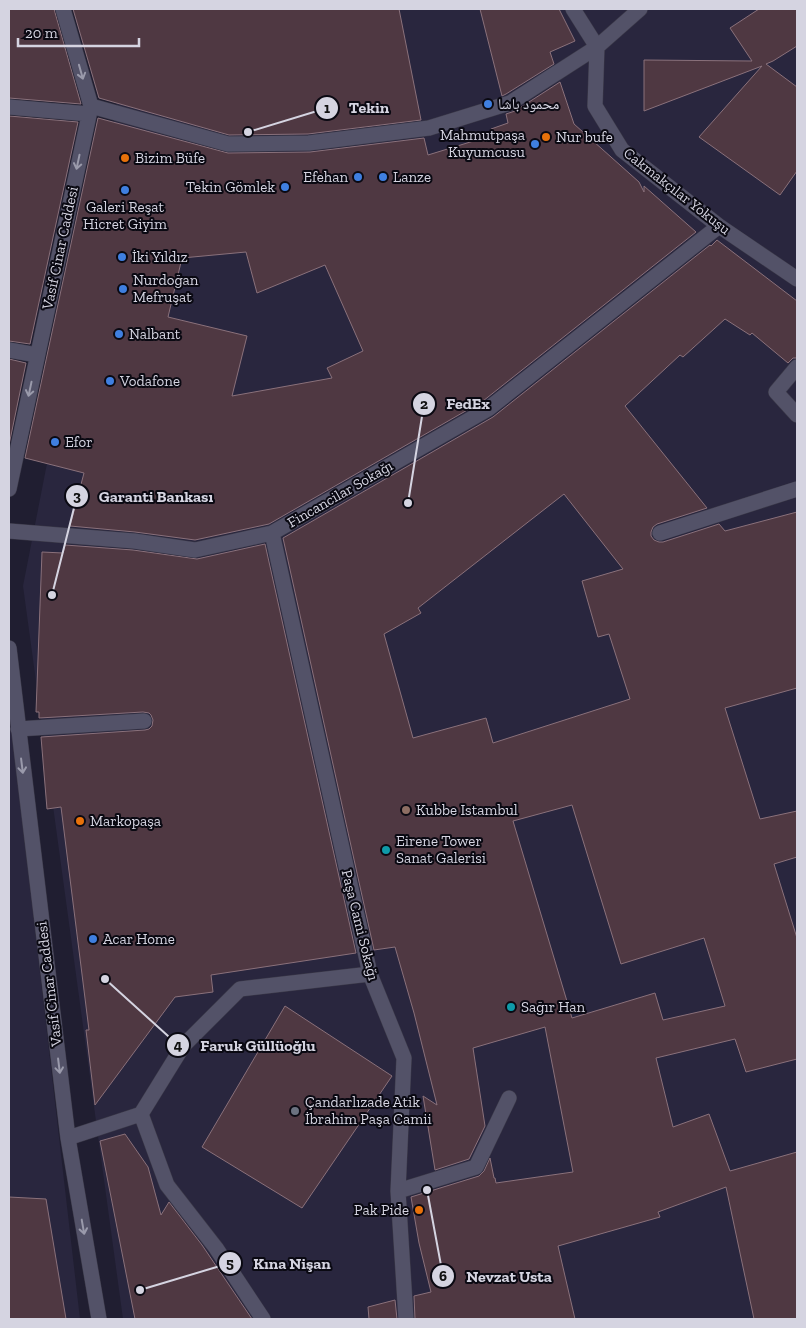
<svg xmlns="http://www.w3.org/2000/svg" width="806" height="1328" font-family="'Zilla Slab','Noto Naskh Arabic',serif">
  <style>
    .built { fill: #29263e }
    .building { fill: #4f3842; stroke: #8a717b; fill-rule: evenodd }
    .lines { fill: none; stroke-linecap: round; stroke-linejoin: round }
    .pedestrian-casing { stroke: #3b3948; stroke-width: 16 }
    .pedestrian { stroke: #535268; stroke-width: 15 }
    .oneway { stroke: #9a9aab }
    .shop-dot { fill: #3f7fe0; stroke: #0a0912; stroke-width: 2 }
    .food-dot { fill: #e8710a; stroke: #0a0912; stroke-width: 2 }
    .education-dot { fill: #8d6e63; stroke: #0a0912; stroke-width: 2 }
    .culture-dot { fill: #0f9aa8; stroke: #0a0912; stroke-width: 2 }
    .worship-dot { fill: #6b7280; stroke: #0a0912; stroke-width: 2 }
    .labels { text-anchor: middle; stroke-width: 4; stroke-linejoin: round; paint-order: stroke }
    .poi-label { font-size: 15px; fill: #d5d4e1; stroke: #0a0912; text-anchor: start }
    .street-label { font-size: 15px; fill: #d5d4e1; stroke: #0a0912 }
    .leader { fill: none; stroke: #d5d4e1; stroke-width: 2 }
    .callout-dot { fill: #d5d4e1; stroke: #0a0912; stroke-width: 2 }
    .mark-label { font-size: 15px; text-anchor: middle; font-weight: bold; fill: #111 }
    .callout-label { font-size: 16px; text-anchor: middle; font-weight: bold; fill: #d5d4e1; stroke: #0a0912; stroke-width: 4; stroke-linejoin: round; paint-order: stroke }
  </style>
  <rect width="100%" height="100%" fill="#201e31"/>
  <!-- built -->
  <path class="built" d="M 85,9 L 797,9 L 797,1319 L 123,1319 L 23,586 L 117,106 Z
    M 9,704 L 80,1319 L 9,1319 Z"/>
  <!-- building -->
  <path class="building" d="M 9,9 L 54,9 L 81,104 L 9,98 Z
    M 73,9 L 399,9 L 421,120 L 308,134 L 229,135 L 99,98 Z
    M 480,9 L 559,9 L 575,41 L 550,52 L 554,64 L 506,94 L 502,96 Z
    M 759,9 L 797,9 L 797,46 L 773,61 L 766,64 L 797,87 L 797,171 L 780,195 L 699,137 L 762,66 L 644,111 L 644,60 L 752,61 L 730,28 Z
    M 560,82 L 574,124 L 639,182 L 644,192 L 644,186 L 696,232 L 483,401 L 269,524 L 195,540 L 135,532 L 70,526 L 84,473 L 25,458 L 98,118 L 228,153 L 310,152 L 424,138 L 428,155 L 493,135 L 491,129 L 508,123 L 506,114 L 515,111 ZM 246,252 L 257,293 L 325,265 L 363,351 L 327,368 L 332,378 L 232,396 L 247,336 L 168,317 L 182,258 Z
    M 9,116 L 78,122 L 30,344 L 9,341 Z
    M 717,240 L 797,301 L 797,358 L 793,358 L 788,363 L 752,333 L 750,335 L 725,319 L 683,357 L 680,355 L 625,406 L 707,508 L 657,524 L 653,527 L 651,532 L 651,536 L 654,540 L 659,542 L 663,542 L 719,524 L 725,531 L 797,512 L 797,688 L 725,708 L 760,819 L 797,811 L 797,857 L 774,864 L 797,938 L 797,1059 L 746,1072 L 735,1039 L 656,1058 L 673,1127 L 709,1114 L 730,1171 L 797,1152 L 797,1319 L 754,1319 L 726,1187 L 658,1212 L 660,1217 L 558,1246 L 575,1319 L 415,1319 L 414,1296 L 431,1292 L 419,1243 L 411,1197 L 479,1176 L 484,1171 L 490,1158 L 494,1178 L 495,1178 L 496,1183 L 573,1172 L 545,1027 L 473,1048 L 485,1126 L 469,1159 L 435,1170 L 423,1096 L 437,1105 L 414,1013 L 395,947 L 374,950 L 283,538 L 493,417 L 710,245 L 711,246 ZM 564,494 L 623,569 L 582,581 L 598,637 L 609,634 L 630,699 L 493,743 L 486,718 L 413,738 L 384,634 L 421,613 L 418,608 ZM 572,805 L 621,964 L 704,938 L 725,1006 L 663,1020 L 655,993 L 572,1018 L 513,821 Z
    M 9,359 L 26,363 L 9,445 Z
    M 265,544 L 356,953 L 211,975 L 213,992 L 175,997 L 95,1105 L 86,1030 L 89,1030 L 61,807 L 47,809 L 41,737 L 145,730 L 149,729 L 152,726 L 153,720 L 151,715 L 149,713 L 143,712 L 39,718 L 39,712 L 36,712 L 42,552 L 63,553 L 65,545 L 133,550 L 197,559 Z
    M 285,1006 L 392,1076 L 302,1208 L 202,1147 Z
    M 125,1134 L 148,1167 L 161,1215 L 169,1202 L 202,1245 L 252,1319 L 135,1319 L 100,1141 Z
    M 9,1197 L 46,1199 L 66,1319 L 9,1319 Z
    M 395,1300 L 397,1319 L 369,1319 L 368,1307 Z"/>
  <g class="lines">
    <defs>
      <path id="pedestrian" d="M 573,9 L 597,47 L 595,106 L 622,150 L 719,226 L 797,279
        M 91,106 L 228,144 L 309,143 L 429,128 L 510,103 L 597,47 L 640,9
        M 9,107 L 89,114
        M 9,350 L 37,355
        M 797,367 L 776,392 L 797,415
        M 9,489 L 91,106 L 63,9
        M 9,531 L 134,541 L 195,550 L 272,533 L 488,409 L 719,226
        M 272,533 L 370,974 L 404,1058 L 398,1191 L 406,1319
        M 660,533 L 797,489
        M 9,648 L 68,1138 L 99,1319
        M 18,729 L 144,721
        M 141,1114 L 167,1185 L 216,1248 L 263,1319
        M 68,1138 L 141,1114 L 183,1046 L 240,989 L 370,974
        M 398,1191 L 476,1167 L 509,1098"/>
    </defs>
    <!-- pedestrian casing -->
    <use href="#pedestrian" class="pedestrian-casing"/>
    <!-- pedestrian -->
    <use href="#pedestrian" class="pedestrian"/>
  </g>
  <!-- one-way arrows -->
  <defs><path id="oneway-shaft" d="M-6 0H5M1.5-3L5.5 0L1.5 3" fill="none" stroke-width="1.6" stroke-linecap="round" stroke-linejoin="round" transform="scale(1.25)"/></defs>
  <g class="oneway">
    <use href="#oneway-shaft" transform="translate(81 72) rotate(74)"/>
    <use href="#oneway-shaft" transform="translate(78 162) rotate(102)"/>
    <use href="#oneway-shaft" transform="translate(30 389) rotate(102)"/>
    <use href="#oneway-shaft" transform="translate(22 766) rotate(83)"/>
    <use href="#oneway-shaft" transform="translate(59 1066) rotate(83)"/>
    <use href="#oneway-shaft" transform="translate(83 1227) rotate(80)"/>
  </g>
  <!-- markers -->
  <g class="shop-dot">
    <circle cx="488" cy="104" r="5"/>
    <circle cx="535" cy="144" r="5"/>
    <circle cx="358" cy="177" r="5"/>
    <circle cx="383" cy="177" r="5"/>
    <circle cx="285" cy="187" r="5"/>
    <circle cx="125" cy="190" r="5"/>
    <circle cx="122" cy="257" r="5"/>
    <circle cx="123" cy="289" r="5"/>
    <circle cx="119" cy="334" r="5"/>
    <circle cx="110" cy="381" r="5"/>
    <circle cx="55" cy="442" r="5"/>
    <circle cx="93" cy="939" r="5"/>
  </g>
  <g class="food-dot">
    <circle cx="546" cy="137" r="5"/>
    <circle cx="125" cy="158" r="5"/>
    <circle cx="80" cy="821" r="5"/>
    <circle cx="419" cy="1210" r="5"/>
  </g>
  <circle class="education-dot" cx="406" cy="810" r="5"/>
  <g class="culture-dot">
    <circle cx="386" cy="850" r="5"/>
    <circle cx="511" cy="1007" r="5"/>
  </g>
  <circle class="worship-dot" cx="295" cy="1111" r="5"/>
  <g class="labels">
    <!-- poi labels -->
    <g class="poi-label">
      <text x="498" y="109">محمود باشا</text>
      <text x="525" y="140" text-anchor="end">Mahmutpaşa<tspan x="525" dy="17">Kuyumcusu</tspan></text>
      <text x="556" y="142">Nur bufe</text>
      <text x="135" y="163">Bizim Büfe</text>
      <text x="348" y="182" text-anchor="end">Efehan</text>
      <text x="393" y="182">Lanze</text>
      <text x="275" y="192" text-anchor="end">Tekin Gömlek</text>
      <text x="125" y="212" text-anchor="middle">Galeri Reşat<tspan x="125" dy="17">Hicret Giyim</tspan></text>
      <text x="132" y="262">İki Yıldız</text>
      <text x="133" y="285">Nurdoğan<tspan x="133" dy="17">Mefruşat</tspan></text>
      <text x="129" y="339">Nalbant</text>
      <text x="120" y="386">Vodafone</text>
      <text x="65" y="447">Efor</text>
      <text x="416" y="815">Kubbe Istambul</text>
      <text x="90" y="826">Markopaşa</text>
      <text x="396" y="846">Eirene Tower<tspan x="396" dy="17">Sanat Galerisi</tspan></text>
      <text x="103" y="944">Acar Home</text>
      <text x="521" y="1012">Sağır Han</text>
      <text x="305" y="1107">Çandarlızade Atik<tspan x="305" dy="17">İbrahim Paşa Camii</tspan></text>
      <text x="409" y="1215" text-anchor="end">Pak Pide</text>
    </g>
    <!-- street labels -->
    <g class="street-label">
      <text transform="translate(677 191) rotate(38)" y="5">Cakmakçılar Yokuşu</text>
      <text transform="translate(60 248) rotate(-78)" y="5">Vasif Cinar Caddesi</text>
      <text transform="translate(340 494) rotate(-30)" y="5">Fincancilar Sokağı</text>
      <text transform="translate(360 925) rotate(76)" y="5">Paşa Cami Sokağı</text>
      <text transform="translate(49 984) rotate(-97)" y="5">Vasif Cinar Caddesi</text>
    </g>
  </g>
  <!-- callouts -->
  <path class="leader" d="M248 132L327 108M408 503L424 404M52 595L77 496M105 979L178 1045M140 1290L230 1263M427 1190L443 1276"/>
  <g class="callout-dot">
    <circle cx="248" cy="132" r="5"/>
    <circle cx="408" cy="503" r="5"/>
    <circle cx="52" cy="595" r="5"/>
    <circle cx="105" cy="979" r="5"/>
    <circle cx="140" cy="1290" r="5"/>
    <circle cx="427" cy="1190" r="5"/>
    <circle cx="327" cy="108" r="12"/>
    <circle cx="424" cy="404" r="12"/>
    <circle cx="77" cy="496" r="12"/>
    <circle cx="178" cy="1045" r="12"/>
    <circle cx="230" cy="1263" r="12"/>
    <circle cx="443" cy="1276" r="12"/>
  </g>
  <g class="mark-label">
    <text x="327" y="113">1</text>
    <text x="424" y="409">2</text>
    <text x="77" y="501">3</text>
    <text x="178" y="1050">4</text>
    <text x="230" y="1268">5</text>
    <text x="443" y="1281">6</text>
  </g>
  <g class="callout-label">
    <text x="369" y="113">Tekin</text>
    <text x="468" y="409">FedEx</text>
    <text x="156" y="502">Garanti Bankası</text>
    <text x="258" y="1051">Faruk Güllüoğlu</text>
    <text x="292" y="1269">Kına Nişan</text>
    <text x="509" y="1282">Nevzat Usta</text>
  </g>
  <!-- border -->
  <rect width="806" height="1328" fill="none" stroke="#d5d4e1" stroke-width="20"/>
  <!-- scale -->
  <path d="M18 38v8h121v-8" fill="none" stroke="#d5d4e1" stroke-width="2.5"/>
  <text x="25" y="38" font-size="15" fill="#d5d4e1" stroke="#0a0912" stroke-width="4" paint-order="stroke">20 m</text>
</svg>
